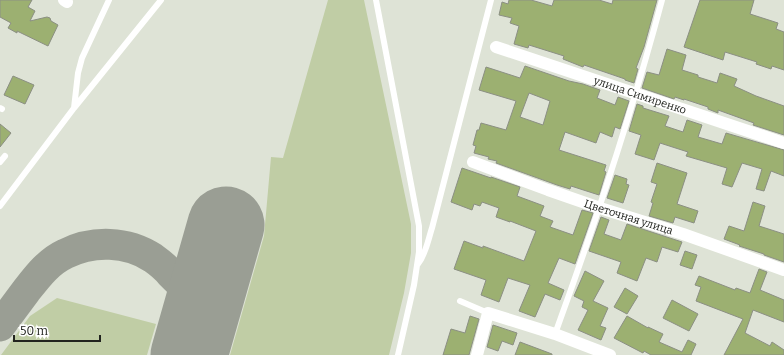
<svg xmlns="http://www.w3.org/2000/svg" width="784" height="355" font-family="Bitter,serif">
  <style>
    .green { fill: #c0cda5 }
    .lines { fill: none; stroke-linecap: round; stroke-linejoin: round }
    .taxiway { stroke: #9a9e94; stroke-width: 31 }
    .runway { stroke: #9a9e94; stroke-width: 77 }
    .building { fill: #9cb071; stroke: #8b8f83; fill-rule: evenodd }
    .lane { stroke: #fff; stroke-width: 6 }
    .street { stroke: #fff; stroke-width: 12 }
    .labels { text-anchor: middle; stroke-width: 3.5; stroke-linejoin: round; paint-order: stroke }
    .street-label { font-size: 11px; fill: #22241f; stroke: #fff }
  </style>
  <rect width="100%" height="100%" fill="#dee3d6"/>
  <!-- green -->
  <path class="green" d="M 328,0 L 364,0 L 411,224 L 411,253 L 404,293 L 389,355 L 230,355 L 264,236 L 271,157 L 283,158 Z
    M 57,298 L 156,324 L 147,355 L 1,355 L 30,316 Z"/>
  <g class="lines">
    <!-- taxiway -->
    <path class="taxiway" d="M 0,326 C 9,314 17,303 26,291 C 37,277 48,262 65,254 C 93,240 127,241 153,258 C 160,263 166,268 171,274 C 182,284 191,294 195,309 C 197,322 195,333 192,345"/>
    <!-- runway -->
    <path class="runway" d="M 189,355 L 226,225"/>
  </g>
  <!-- building -->
  <path class="building" d="M 0,0 L 32,0 L 28,7 L 35,11 L 30,21 L 47,17 L 50,18 L 51,21 L 58,25 L 48,46 L 17,31 L 17,33 L 8,28 L 11,23 L 0,17 Z
    M 509,0 L 531,0 L 552,6 L 554,0 L 599,0 L 612,4 L 613,0 L 657,0 L 644,47 L 636,68 L 638,69 L 634,83 L 625,80 L 625,79 L 584,65 L 583,67 L 563,59 L 564,56 L 529,45 L 528,48 L 514,44 L 519,26 L 510,23 L 512,18 L 499,15 L 502,2 L 508,4 Z
    M 700,0 L 754,0 L 750,14 L 778,23 L 776,29 L 784,32 L 784,70 L 772,66 L 771,69 L 756,64 L 757,62 L 725,52 L 723,60 L 684,47 Z
    M 667,49 L 686,55 L 682,70 L 698,75 L 698,77 L 717,83 L 720,73 L 737,79 L 734,86 L 756,96 L 784,106 L 784,135 L 753,125 L 754,123 L 718,110 L 718,113 L 708,109 L 708,107 L 684,99 L 684,100 L 675,97 L 674,99 L 642,88 L 647,72 L 659,75 Z
    M 525,66 L 569,81 L 583,84 L 600,90 L 597,98 L 615,105 L 618,97 L 629,101 L 620,129 L 615,127 L 612,137 L 600,132 L 596,143 L 565,132 L 559,150 L 606,165 L 604,171 L 606,172 L 599,195 L 571,186 L 570,189 L 557,185 L 496,163 L 497,161 L 488,159 L 489,157 L 474,153 L 476,146 L 473,145 L 477,130 L 479,130 L 481,123 L 506,130 L 516,101 L 479,90 L 486,67 L 520,78 ZM 529,93 L 550,101 L 543,125 L 520,117 Z
    M 13,76 L 34,85 L 25,104 L 4,95 Z
    M 637,104 L 643,106 L 643,108 L 669,116 L 665,126 L 683,132 L 687,120 L 702,125 L 698,137 L 722,144 L 726,133 L 784,150 L 784,176 L 771,171 L 764,191 L 756,189 L 762,169 L 742,163 L 732,187 L 722,184 L 727,168 L 686,156 L 688,152 L 660,143 L 654,160 L 635,154 L 641,135 L 629,131 Z
    M 0,124 L 11,133 L 0,147 Z
    M 657,163 L 687,173 L 677,204 L 698,211 L 694,223 L 675,217 L 673,223 L 649,216 L 653,203 L 651,202 L 657,184 L 651,182 Z
    M 462,168 L 491,178 L 491,177 L 520,187 L 517,196 L 544,206 L 540,216 L 553,221 L 550,227 L 573,235 L 582,210 L 593,213 L 575,264 L 559,258 L 548,283 L 564,290 L 560,300 L 545,294 L 535,317 L 519,311 L 530,285 L 508,278 L 499,302 L 481,295 L 486,280 L 454,269 L 464,241 L 483,248 L 483,246 L 524,261 L 536,231 L 510,221 L 510,222 L 496,217 L 499,208 L 482,202 L 480,206 L 474,204 L 472,210 L 451,202 Z
    M 615,175 L 627,179 L 626,184 L 629,185 L 623,203 L 607,198 Z
    M 753,202 L 765,206 L 759,226 L 784,234 L 784,262 L 764,255 L 764,254 L 739,246 L 740,245 L 724,239 L 729,226 L 744,231 Z
    M 601,217 L 609,220 L 604,234 L 621,240 L 627,224 L 682,242 L 678,252 L 662,247 L 657,262 L 646,258 L 637,281 L 617,273 L 621,262 L 589,251 Z
    M 685,251 L 697,255 L 692,269 L 680,265 Z
    M 759,269 L 767,272 L 760,290 L 784,300 L 784,322 L 753,310 L 745,333 L 770,346 L 772,342 L 784,350 L 784,355 L 724,355 L 743,319 L 696,301 L 701,287 L 695,285 L 699,276 L 735,290 L 736,288 L 750,293 Z
    M 585,271 L 604,281 L 593,301 L 608,308 L 600,326 L 606,328 L 601,340 L 578,330 L 588,310 L 582,307 L 584,301 L 574,296 Z
    M 625,288 L 638,296 L 627,314 L 614,307 Z
    M 672,300 L 698,314 L 689,331 L 663,318 Z
    M 470,316 L 479,319 L 469,355 L 443,355 L 451,329 L 465,333 Z
    M 627,316 L 648,328 L 648,327 L 663,334 L 659,342 L 682,352 L 688,340 L 696,344 L 691,355 L 651,355 L 644,351 L 643,353 L 614,338 Z
    M 493,325 L 517,333 L 513,345 L 502,341 L 498,351 L 487,347 Z
    M 520,342 L 552,354 L 552,355 L 515,355 Z"/>
  <g class="lines">
    <!-- lane -->
    <path class="lane" d="M 376,0 L 419,226 L 419,252 L 414,285 L 398,355
      M 0,108 L 2,109
      M 74,108 L 78,73 L 82,58 L 109,0
      M 0,162 L 5,156
      M 0,206 L 74,108 L 161,0
      M 418,264 C 426,254 428,240 432,228 L 491,0
      M 460,301 L 488,313
      M 555,334 C 595,224 632,113 662,0"/>
    <!-- street -->
    <g class="street">
      <path d="M 64,0 L 67,2"/>
      <path id="s1" d="M 496,47 L 784,143"/>
      <path id="s2" d="M 473,162 L 548,190 L 600,208 L 683,234 L 784,270"/>
      <path d="M 477,355 L 488,313 L 555,334 L 610,355"/>
    </g>
  </g>
  <g class="labels">
    <!-- street labels -->
    <g class="street-label">
      <text dy="4" stroke="none"><textPath href="#s1" startOffset="152">улица Симиренко</textPath></text>
      <text dy="4" stroke="none"><textPath href="#s2" startOffset="165">Цветочная улица</textPath></text>
    </g>
  </g>
  <!-- scale -->
  <path d="M14 335v6h86v-6" fill="none" stroke="#22241f" stroke-width="2"/>
  <text x="20" y="335" font-size="12" fill="#22241f" stroke="#ffffff" stroke-width="3" paint-order="stroke">50 m</text>
</svg>
